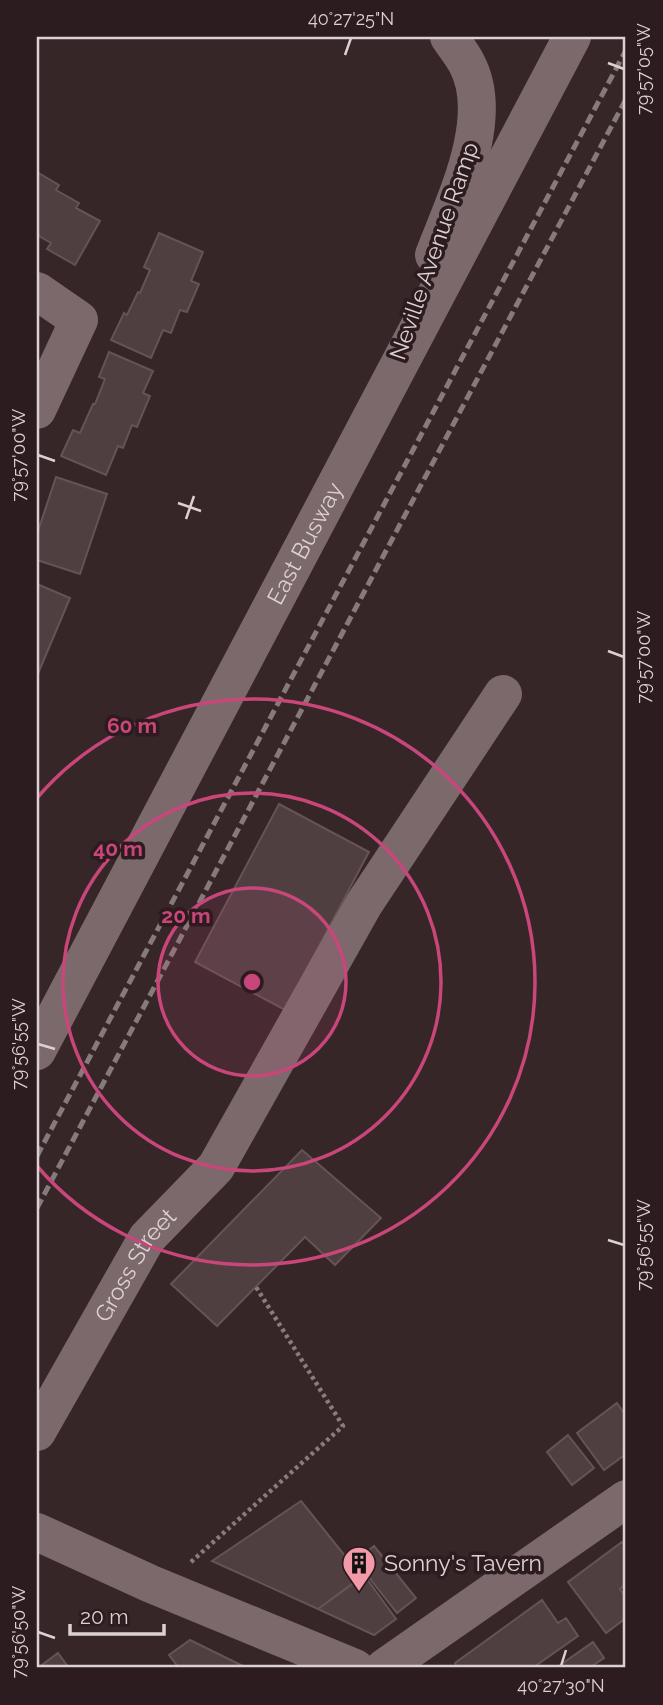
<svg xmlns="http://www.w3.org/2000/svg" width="663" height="1705" font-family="Raleway,sans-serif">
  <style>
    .building { fill: #503f41; stroke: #655355; stroke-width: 2 }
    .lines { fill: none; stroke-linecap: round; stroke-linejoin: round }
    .path { stroke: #8a7c7e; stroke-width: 4.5; stroke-dasharray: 3.5 3.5; stroke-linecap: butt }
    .minor { stroke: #7c696c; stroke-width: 38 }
    .rail { stroke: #877a7b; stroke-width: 5; stroke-dasharray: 10 5; stroke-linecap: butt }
    .ticks { fill: none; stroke: #dcd1d2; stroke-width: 2.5 }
    .ring { fill: none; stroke: #c84679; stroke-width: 3.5 }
    .labels { text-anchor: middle; stroke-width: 7; stroke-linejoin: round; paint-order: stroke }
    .street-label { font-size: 23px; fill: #dcd1d2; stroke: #2c1c1f }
    .poi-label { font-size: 23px; fill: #dcd1d2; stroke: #2c1c1f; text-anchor: start }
    .centre { fill: #c84679; stroke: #2c1c1f; stroke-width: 3.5 }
    .ring-label { font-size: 21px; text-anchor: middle; font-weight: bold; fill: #c84679; stroke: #2c1c1f; stroke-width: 7; stroke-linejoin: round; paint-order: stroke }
    .neatline { fill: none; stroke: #dcd1d2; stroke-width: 2.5 }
    .ticks-label { font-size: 18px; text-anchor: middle; fill: #dcd1d2 }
  </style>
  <rect width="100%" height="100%" fill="#362628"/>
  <!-- building -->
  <path class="building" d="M 37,172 L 59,185 L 56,190 L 79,203 L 76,208 L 100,221 L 75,265 L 47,249 L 51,243 L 37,235 Z
    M 159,233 L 203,252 L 191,281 L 199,284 L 187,312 L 180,310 L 171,333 L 163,330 L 151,358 L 111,340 L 124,313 L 127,315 L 138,292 L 140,293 L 150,270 L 144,267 Z
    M 109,352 L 153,371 L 143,393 L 150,396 L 137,427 L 132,425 L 123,448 L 118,446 L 106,475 L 61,456 L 73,430 L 80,433 L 93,404 L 95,404 L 105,379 L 99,377 Z
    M 56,477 L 107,494 L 80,574 L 37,560 L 37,534 Z
    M 37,584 L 70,598 L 37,676 Z
    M 279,804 L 369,852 L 285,1010 L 195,962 Z
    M 302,1150 L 381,1218 L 335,1265 L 305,1237 L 217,1326 L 171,1284 Z
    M 617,1403 L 626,1416 L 626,1454 L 604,1470 L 577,1433 Z
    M 568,1435 L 594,1468 L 572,1485 L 547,1452 Z
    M 301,1501 L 362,1577 L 318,1609 L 212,1561 Z
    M 622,1542 L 626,1547 L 626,1584 L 620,1589 L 626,1598 L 626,1618 L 606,1633 L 568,1582 Z
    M 374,1546 L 416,1598 L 397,1613 L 356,1561 Z
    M 364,1575 L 396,1619 L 374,1635 L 318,1609 Z
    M 542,1600 L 558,1623 L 566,1618 L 578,1636 L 534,1667 L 537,1668 L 458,1668 L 455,1663 Z
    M 190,1640 L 247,1668 L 179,1668 L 169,1655 Z
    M 593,1642 L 604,1658 L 589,1668 L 556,1668 Z
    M 58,1653 L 69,1668 L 40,1668 L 39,1667 Z"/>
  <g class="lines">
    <!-- path -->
    <path class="path" d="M 191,1562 L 343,1426 L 256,1287"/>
    <!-- minor -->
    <g class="minor">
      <path d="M 434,255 C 454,202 496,119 467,64 C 462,54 455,46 449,37"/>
      <path d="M 37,291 L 79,320 L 37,410"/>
      <path id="s1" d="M 37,1051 L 572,37"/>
      <path id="s2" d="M 37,1432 L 147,1238 L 216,1167 L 364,904 L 503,694"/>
      <path d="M 37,1532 L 151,1584 L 355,1668"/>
      <path d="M 384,1668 L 626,1499"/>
    </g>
    <!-- rail -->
    <path class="rail" d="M 37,1156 L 626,50
      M 37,1208 L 626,99"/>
  </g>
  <!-- ticks -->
  <path class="ticks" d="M 345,55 L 351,38M 608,63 L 624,69M 38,455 L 55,461M 178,503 L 201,511M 186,519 L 194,496M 608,651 L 624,657M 38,1044 L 55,1049M 608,1240 L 624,1245M 38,1632 L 55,1638M 561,1666 L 566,1650"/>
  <!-- distance rings -->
  <circle cx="252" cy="982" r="94" fill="#c84679" fill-opacity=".12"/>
  <g class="ring">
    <circle cx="252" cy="982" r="94"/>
    <circle cx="252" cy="982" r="189"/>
    <path d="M37 798A283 283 0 1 1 37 1166"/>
  </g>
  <!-- icons -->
  <defs>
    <symbol id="building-pin" viewBox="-11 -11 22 30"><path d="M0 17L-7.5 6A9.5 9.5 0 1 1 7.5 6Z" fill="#f39aa9" stroke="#2c1c1f"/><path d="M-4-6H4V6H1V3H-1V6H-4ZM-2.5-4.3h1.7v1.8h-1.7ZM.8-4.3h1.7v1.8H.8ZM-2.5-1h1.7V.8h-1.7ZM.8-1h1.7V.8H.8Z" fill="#111"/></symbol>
  </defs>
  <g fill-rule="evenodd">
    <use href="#building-pin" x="340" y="1544" width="38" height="52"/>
  </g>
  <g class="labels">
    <!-- street labels -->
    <g class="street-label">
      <text transform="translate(434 251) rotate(-71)" y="8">Neville Avenue Ramp</text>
      <text dy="8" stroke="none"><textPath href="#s1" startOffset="574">East Busway</textPath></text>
      <text dy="8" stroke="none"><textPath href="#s2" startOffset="194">Gross Street</textPath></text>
    </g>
    <!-- poi labels -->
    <g class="poi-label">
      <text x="384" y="1571">Sonny's Tavern</text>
    </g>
  </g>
  <circle cx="252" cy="982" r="10" class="centre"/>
  <g class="ring-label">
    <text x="132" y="733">60 m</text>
    <text x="118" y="856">40 m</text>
    <text x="186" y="923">20 m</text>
  </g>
  <!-- border -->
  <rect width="663" height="1705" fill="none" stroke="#2c1c1f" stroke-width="77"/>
  <!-- scale -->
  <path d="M70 1624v10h94v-10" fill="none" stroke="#dcd1d2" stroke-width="3.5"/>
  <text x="80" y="1624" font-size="21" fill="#dcd1d2" stroke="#2c1c1f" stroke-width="5" paint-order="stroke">20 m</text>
  <rect x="38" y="38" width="586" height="1628" class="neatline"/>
  <g class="ticks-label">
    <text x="351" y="25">40°27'25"N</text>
    <text transform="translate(644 69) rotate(-90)" y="6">79°57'05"W</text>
    <text transform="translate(19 455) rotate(-90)" y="6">79°57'00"W</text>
    <text transform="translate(644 657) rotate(-90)" y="6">79°57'00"W</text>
    <text transform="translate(19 1044) rotate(-90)" y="6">79°56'55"W</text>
    <text transform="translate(644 1245) rotate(-90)" y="6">79°56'55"W</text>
    <text transform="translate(19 1632) rotate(-90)" y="6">79°56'50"W</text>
    <text x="561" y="1692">40°27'30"N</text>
  </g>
</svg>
